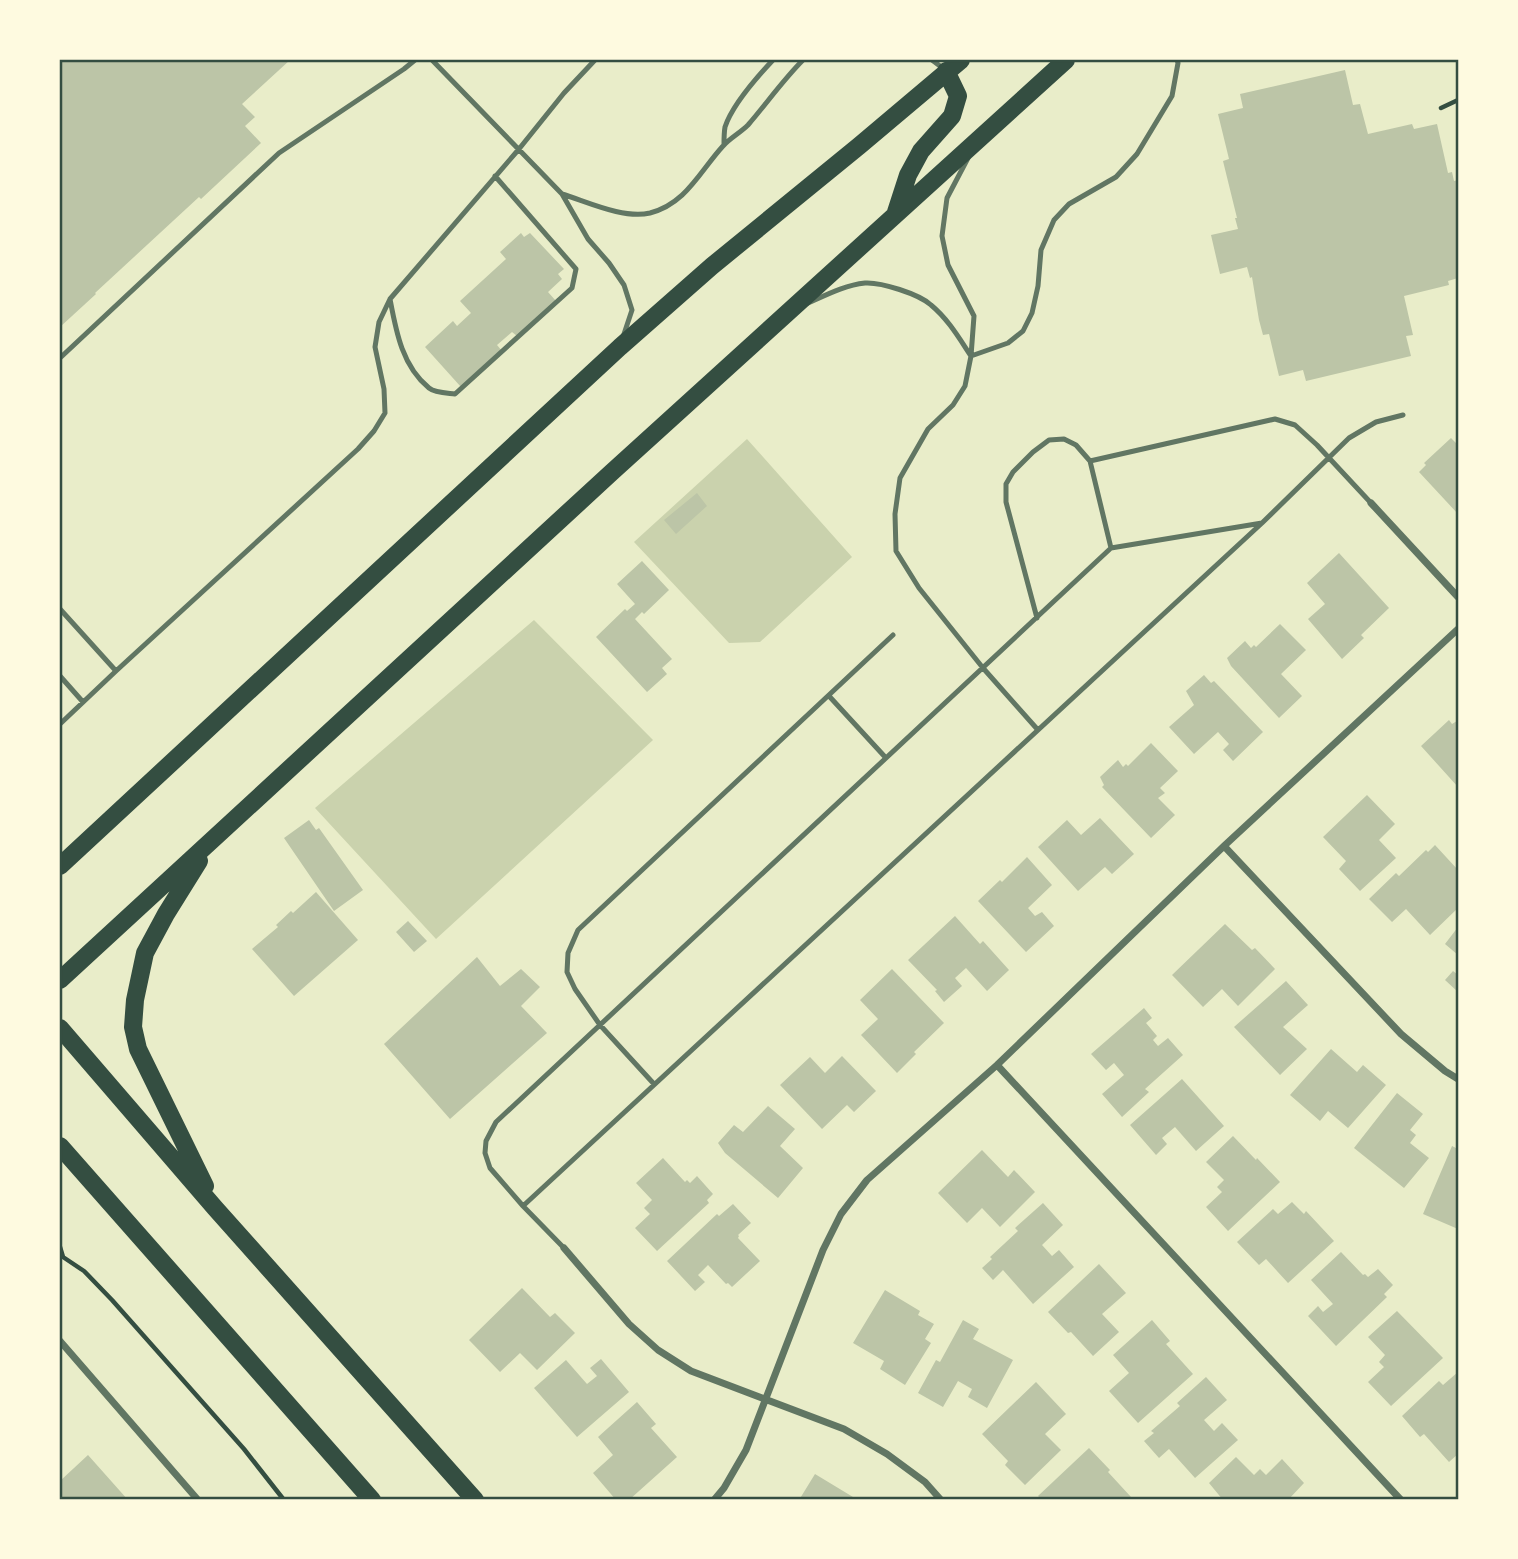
<svg xmlns="http://www.w3.org/2000/svg" width="1518" height="1559" font-family="Signika,sans-serif">
  <style>
    .green { fill: #cad2ad }
    .building { fill: #bcc5a7 }
    .lines { fill: none; stroke-linecap: round; stroke-linejoin: round }
    .path { stroke: #344e41; stroke-width: 4.5 }
    .service { stroke: #617663; stroke-width: 5 }
    .minor { stroke: #617663; stroke-width: 7 }
    .primary { stroke: #344e41; stroke-width: 18 }
    .neatline { fill: none; stroke: #344e41; stroke-width: 2.5 }
  </style>
  <rect width="100%" height="100%" fill="#e9edc9"/>
  <!-- green -->
  <path class="green" d="M 747,439 L 852,557 L 760,642 L 729,643 L 634,542 Z
    M 534,620 L 653,740 L 436,939 L 315,808 Z"/>
  <!-- building -->
  <path class="building" d="M 60,60 L 290,60 L 242,104 L 255,117 L 245,126 L 261,143 L 201,199 L 199,197 L 95,293 L 96,294 L 60,327 Z
    M 1345,70 L 1353,105 L 1360,104 L 1368,134 L 1412,124 L 1414,129 L 1437,124 L 1448,173 L 1452,172 L 1454,181 L 1458,180 L 1458,278 L 1448,281 L 1449,285 L 1404,296 L 1413,335 L 1406,336 L 1411,356 L 1306,381 L 1303,370 L 1279,376 L 1269,334 L 1263,335 L 1259,320 L 1252,277 L 1250,278 L 1247,267 L 1220,274 L 1211,235 L 1238,229 L 1235,218 L 1237,218 L 1223,161 L 1229,159 L 1218,114 L 1243,108 L 1240,94 Z
    M 521,233 L 524,237 L 530,233 L 564,269 L 558,274 L 562,279 L 548,292 L 556,301 L 517,336 L 512,332 L 497,345 L 502,351 L 461,387 L 425,347 L 453,321 L 457,326 L 471,313 L 460,301 L 506,259 L 500,252 Z
    M 1451,438 L 1458,445 L 1458,514 L 1419,472 L 1426,465 L 1424,463 Z
    M 697,493 L 707,506 L 676,534 L 664,520 Z
    M 1339,553 L 1389,608 L 1361,635 L 1364,638 L 1342,659 L 1308,619 L 1325,604 L 1307,583 Z
    M 642,561 L 669,590 L 644,614 L 642,612 L 635,619 L 672,659 L 662,668 L 667,674 L 647,692 L 596,637 L 625,609 L 627,611 L 635,604 L 617,584 Z
    M 1280,624 L 1306,650 L 1281,674 L 1302,696 L 1279,718 L 1231,666 L 1227,658 L 1245,641 L 1251,648 L 1254,645 L 1256,647 Z
    M 1204,675 L 1211,683 L 1214,681 L 1263,732 L 1233,761 L 1223,750 L 1229,744 L 1218,732 L 1194,754 L 1169,727 L 1194,705 L 1186,691 Z
    M 1449,720 L 1452,724 L 1457,721 L 1458,723 L 1458,787 L 1421,746 Z
    M 1151,743 L 1178,771 L 1160,788 L 1165,793 L 1158,798 L 1175,815 L 1151,838 L 1102,787 L 1104,785 L 1100,777 L 1118,760 L 1123,767 L 1126,764 L 1128,766 Z
    M 1367,795 L 1395,824 L 1379,840 L 1396,858 L 1360,891 L 1339,869 L 1346,861 L 1323,837 Z
    M 1100,818 L 1134,854 L 1112,874 L 1105,867 L 1078,891 L 1038,847 L 1067,820 L 1081,835 Z
    M 309,820 L 316,830 L 319,828 L 363,890 L 334,911 L 284,838 Z
    M 1435,845 L 1458,870 L 1458,908 L 1430,935 L 1406,909 L 1392,922 L 1369,899 L 1396,873 L 1399,876 L 1426,850 L 1428,852 Z
    M 1027,857 L 1052,885 L 1028,908 L 1035,916 L 1042,912 L 1054,926 L 1026,952 L 978,901 L 1000,880 L 1002,882 Z
    M 316,892 L 358,940 L 294,996 L 252,949 L 278,927 L 276,925 L 291,911 L 293,913 Z
    M 955,916 L 980,944 L 983,941 L 1009,970 L 987,991 L 966,968 L 955,978 L 962,986 L 944,1002 L 935,991 L 937,990 L 908,960 Z
    M 408,921 L 427,941 L 414,952 L 396,932 Z
    M 1225,924 L 1252,950 L 1255,948 L 1275,969 L 1238,1006 L 1222,989 L 1203,1007 L 1172,975 Z
    M 1458,927 L 1458,955 L 1445,944 Z
    M 477,957 L 500,986 L 521,969 L 540,987 L 521,1006 L 547,1033 L 450,1119 L 384,1044 Z
    M 892,969 L 944,1023 L 914,1052 L 916,1054 L 897,1073 L 861,1035 L 878,1019 L 860,1000 Z
    M 1453,971 L 1458,975 L 1458,992 L 1445,980 Z
    M 1286,981 L 1308,1005 L 1283,1027 L 1307,1049 L 1280,1075 L 1234,1027 Z
    M 1144,1008 L 1152,1018 L 1146,1023 L 1157,1036 L 1153,1040 L 1158,1046 L 1168,1038 L 1183,1055 L 1145,1089 L 1149,1092 L 1122,1117 L 1102,1094 L 1124,1075 L 1114,1063 L 1106,1070 L 1091,1054 Z
    M 1331,1049 L 1357,1072 L 1363,1065 L 1386,1085 L 1348,1128 L 1328,1111 L 1320,1121 L 1290,1095 Z
    M 842,1056 L 876,1091 L 854,1112 L 847,1105 L 822,1129 L 780,1085 L 810,1057 L 825,1073 Z
    M 1182,1079 L 1224,1126 L 1196,1151 L 1175,1127 L 1162,1138 L 1167,1144 L 1156,1155 L 1130,1125 Z
    M 1397,1093 L 1423,1114 L 1410,1130 L 1416,1135 L 1410,1143 L 1429,1158 L 1404,1188 L 1354,1148 Z
    M 768,1106 L 795,1129 L 780,1146 L 803,1168 L 778,1198 L 725,1153 L 718,1143 L 734,1125 L 743,1132 Z
    M 1233,1136 L 1256,1160 L 1257,1158 L 1280,1182 L 1228,1231 L 1206,1207 L 1222,1192 L 1217,1187 L 1224,1180 L 1206,1162 Z
    M 1452,1146 L 1458,1149 L 1458,1229 L 1423,1214 Z
    M 982,1150 L 1008,1177 L 1014,1170 L 1035,1192 L 1000,1227 L 982,1208 L 967,1223 L 938,1193 Z
    M 663,1158 L 685,1182 L 687,1180 L 690,1183 L 697,1176 L 713,1194 L 707,1200 L 709,1203 L 657,1251 L 635,1228 L 650,1214 L 644,1208 L 652,1200 L 636,1183 Z
    M 1292,1202 L 1304,1214 L 1306,1211 L 1334,1241 L 1288,1283 L 1266,1259 L 1259,1265 L 1237,1242 L 1273,1209 L 1278,1214 Z
    M 1043,1203 L 1063,1225 L 1042,1245 L 1052,1256 L 1059,1250 L 1074,1267 L 1033,1304 L 1003,1270 L 993,1280 L 982,1268 L 992,1259 L 990,1257 L 1018,1231 L 1015,1228 Z
    M 733,1204 L 751,1223 L 738,1235 L 739,1236 L 738,1238 L 760,1261 L 732,1287 L 728,1283 L 726,1284 L 708,1265 L 698,1275 L 705,1282 L 695,1291 L 667,1261 L 717,1214 L 719,1216 Z
    M 1341,1252 L 1363,1275 L 1365,1274 L 1368,1277 L 1378,1269 L 1393,1285 L 1384,1294 L 1387,1297 L 1336,1346 L 1308,1316 L 1318,1306 L 1323,1312 L 1333,1304 L 1311,1280 Z
    M 1099,1264 L 1126,1293 L 1102,1314 L 1119,1332 L 1093,1356 L 1071,1332 L 1068,1333 L 1048,1312 Z
    M 522,1288 L 550,1317 L 555,1313 L 575,1333 L 537,1370 L 520,1353 L 500,1372 L 469,1340 Z
    M 885,1290 L 920,1311 L 918,1315 L 934,1324 L 925,1339 L 931,1343 L 905,1385 L 880,1369 L 884,1361 L 853,1343 Z
    M 1397,1311 L 1443,1358 L 1391,1406 L 1368,1382 L 1384,1367 L 1379,1362 L 1385,1355 L 1368,1337 Z
    M 963,1320 L 979,1329 L 973,1339 L 1013,1360 L 987,1408 L 968,1397 L 972,1389 L 958,1381 L 943,1407 L 918,1393 L 936,1360 L 940,1362 Z
    M 1152,1320 L 1170,1341 L 1166,1344 L 1193,1374 L 1138,1423 L 1109,1391 L 1129,1373 L 1113,1355 Z
    M 601,1359 L 629,1392 L 577,1437 L 534,1388 L 566,1360 L 587,1384 L 597,1376 L 590,1368 Z
    M 1458,1372 L 1458,1454 L 1449,1462 L 1424,1434 L 1420,1437 L 1402,1416 L 1439,1381 L 1443,1385 Z
    M 1206,1377 L 1227,1400 L 1204,1420 L 1214,1431 L 1222,1423 L 1238,1440 L 1195,1478 L 1169,1449 L 1159,1458 L 1144,1441 L 1154,1433 L 1151,1431 L 1180,1406 L 1177,1403 Z
    M 1036,1382 L 1066,1414 L 1045,1434 L 1061,1450 L 1025,1485 L 1005,1465 L 1008,1461 L 982,1434 Z
    M 637,1402 L 656,1424 L 651,1428 L 677,1457 L 629,1500 L 616,1500 L 593,1473 L 613,1455 L 598,1437 Z
    M 1089,1448 L 1110,1470 L 1108,1472 L 1131,1497 L 1128,1500 L 1084,1500 L 1082,1497 L 1079,1500 L 1042,1500 L 1038,1496 Z
    M 88,1455 L 128,1500 L 60,1500 L 60,1481 Z
    M 1236,1457 L 1254,1475 L 1260,1469 L 1266,1475 L 1282,1459 L 1304,1483 L 1288,1500 L 1223,1500 L 1209,1483 Z
    M 815,1474 L 853,1497 L 852,1500 L 799,1500 Z"/>
  <g class="lines">
    <!-- path -->
    <path class="path" d="M 1441,108 L 1458,100
      M 60,1247 L 63,1257 L 84,1271 L 112,1300 L 244,1449 L 284,1500"/>
    <!-- service -->
    <path class="service" d="M 432,60 L 562,194 L 588,239 L 609,263 L 624,285 L 632,310 L 623,337
      M 932,60 L 944,69
      M 724,144 C 724,139 724,133 725,127 C 732,106 758,76 773,60
      M 968,158 L 947,198 L 942,236 L 948,265 L 974,316 L 971,356 L 965,386 L 953,405 L 928,429 L 900,478 L 895,514 L 896,551 L 919,588 L 983,668 L 1038,730
      M 562,194 C 588,202 623,219 650,213 C 686,204 700,171 723,146 C 730,138 740,133 748,125 C 767,103 783,80 803,60
      M 390,299 C 396,331 402,366 429,388 C 435,393 447,393 455,394 L 572,288 L 576,269 L 495,176
      M 808,303 C 826,295 845,285 865,283 C 881,282 919,294 931,305 C 948,319 959,338 971,356
      M 971,356 L 1008,343 L 1023,331 L 1032,313 L 1038,286 L 1041,250 L 1054,220 L 1069,204 L 1116,177 L 1137,154 L 1172,96 L 1178,63 L 1177,60
      M 60,358 L 279,153 L 404,69 L 415,60
      M 1371,503 L 1317,445 L 1295,425 L 1275,419 L 1090,461 L 1111,548 L 1262,523 L 1349,438 L 1376,422 L 1403,415
      M 60,609 L 116,671 L 358,449 L 374,431 L 385,413 L 384,389 L 375,347 L 379,322 L 390,299 L 519,149 L 564,93 L 595,60
      M 1037,618 L 1006,502 L 1006,484 L 1013,472 L 1033,452 L 1049,440 L 1064,439 L 1076,445 L 1090,461
      M 60,676 L 83,702
      M 829,696 L 886,758
      M 60,724 L 116,671
      M 654,1084 L 600,1025 L 575,989 L 567,972 L 568,953 L 578,930 L 893,635
      M 523,1206 L 1262,523
      M 564,1248 L 523,1206 L 490,1168 L 485,1153 L 486,1141 L 496,1122 L 1111,548"/>
    <!-- minor -->
    <path class="minor" d="M 1371,503 L 1458,597
      M 1224,846 L 1401,1034 L 1445,1071 L 1458,1079
      M 997,1065 L 1401,1500
      M 564,1248 L 629,1324 L 658,1350 L 691,1371 L 844,1429 L 887,1454 L 925,1482 L 941,1500
      M 60,1341 L 198,1500
      M 714,1500 L 724,1488 L 746,1450 L 823,1250 L 841,1214 L 867,1180 L 997,1065 L 1224,846 L 1458,629"/>
    <!-- primary -->
    <path class="primary" d="M 896,212 L 908,175 L 921,151 L 952,116 L 958,96 L 946,71
      M 199,861 L 166,914 L 145,953 L 135,1000 L 133,1027 L 138,1049 L 205,1186
      M 60,866 L 620,347 L 712,266 L 859,146 L 961,60
      M 60,980 L 612,472 L 1066,60
      M 60,1028 L 215,1208 L 475,1500
      M 60,1146 L 372,1500"/>
  </g>
  <!-- border -->
  <rect width="1518" height="1559" fill="none" stroke="#fefae0" stroke-width="122"/>
  <rect x="61" y="61" width="1396" height="1437" class="neatline"/>
</svg>
